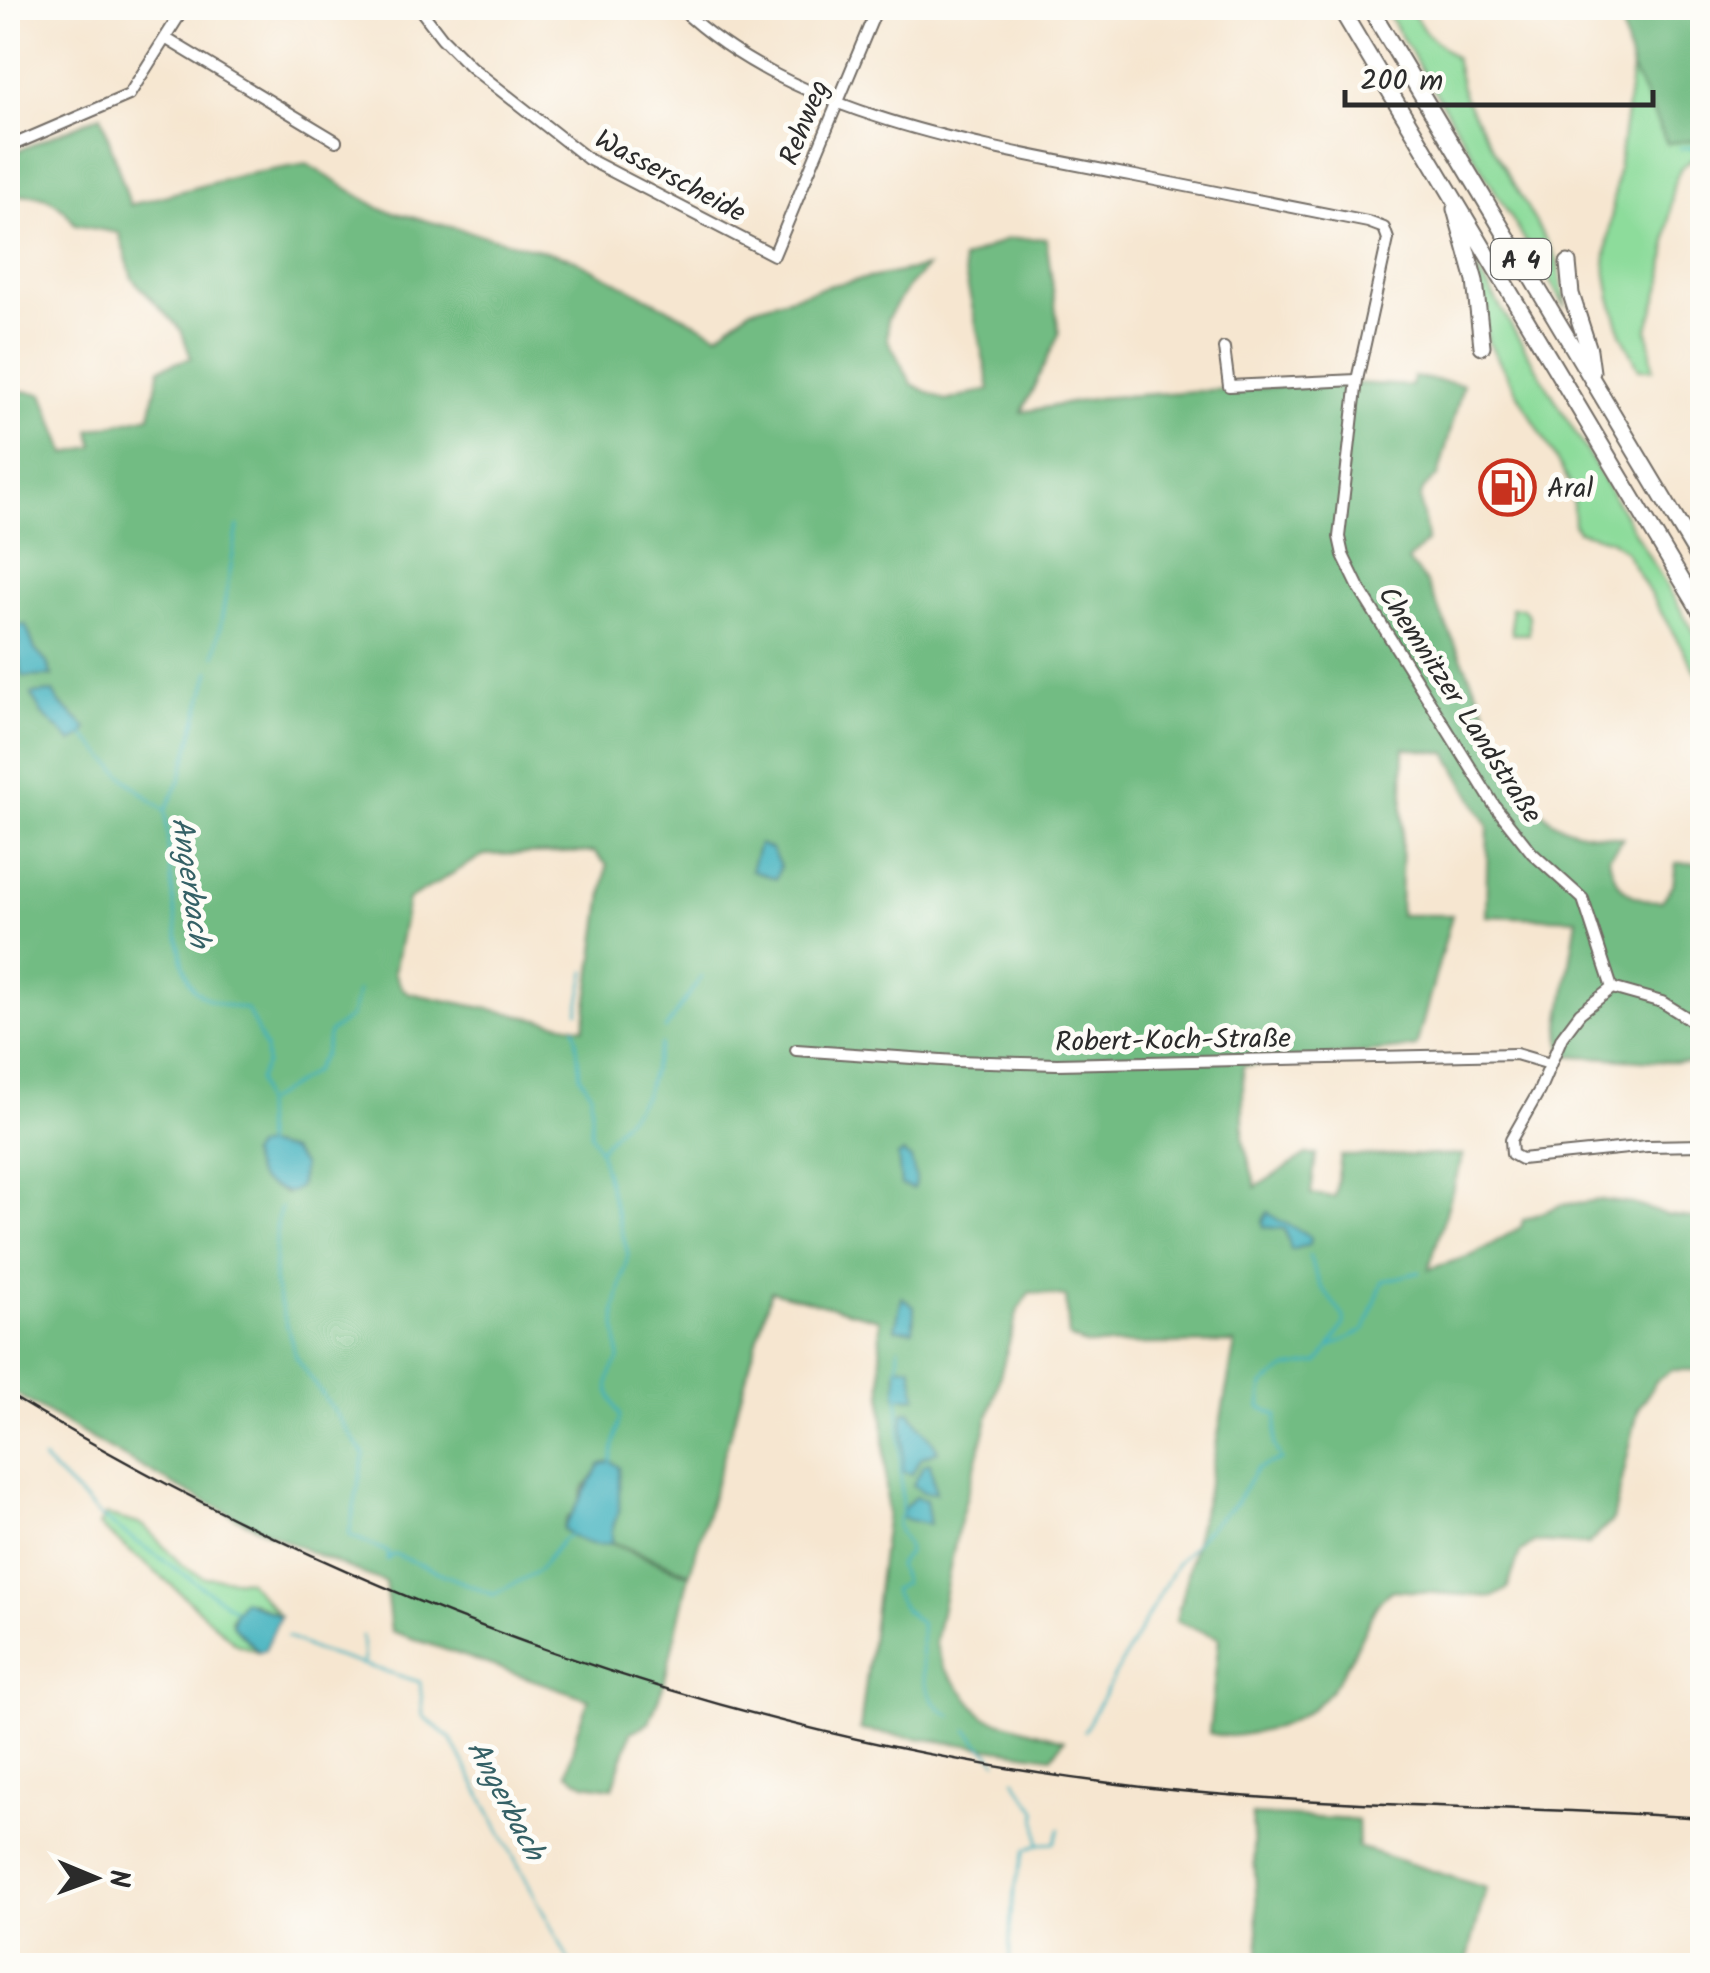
<svg xmlns="http://www.w3.org/2000/svg" width="1710" height="1973" font-family="Kalam,sans-serif">
  <style>
    .green { fill: #8ddc9b; stroke: #5c8463; stroke-width: 2.5 }
    .forest { fill: #72bc83; stroke: #4e7457; stroke-width: 2.5; fill-rule: evenodd }
    .water { fill: #43b2bf; stroke: #376e75; stroke-width: 2.5 }
    .lines { fill: none; stroke-linecap: round; stroke-linejoin: round }
    .stream { stroke: #43b2bf; stroke-width: 2.5 }
    .minor-casing { stroke: #726c65; stroke-width: 14 }
    .highway-casing { stroke: #726c65; stroke-width: 19 }
    .minor { stroke: #fff; stroke-width: 10 }
    .highway { stroke: #fff; stroke-width: 15 }
    .rail { stroke: #2b2b2b; stroke-width: 2.5 }
    .labels { text-anchor: middle; stroke-width: 10; stroke-linejoin: round; paint-order: stroke }
    .shield { fill: #fdfcf7; stroke: #6a6a68; stroke-width: 2.5 }
    .shield-label { font-size: 25px; font-weight: bold; fill: #2b2b2b }
    .street-label { font-size: 28px; fill: #2b2b2b; stroke: #fdfcf7 }
    .poi-label { font-size: 28px; fill: #2b2b2b; stroke: #fdfcf7; text-anchor: start }
    .water-label { font-size: 30px; font-style: italic; fill: #356166; stroke: #fdfcf7 }
  </style>
  <rect width="100%" height="100%" fill="#fdfcf7"/>
  <filter id="ink" filterUnits="userSpaceOnUse"><feTurbulence type="fractalNoise" baseFrequency=".01" numOctaves="2"/><feDisplacementMap in="SourceGraphic" scale="20" xChannelSelector="R" yChannelSelector="G"/><feConvolveMatrix kernelMatrix="1 2 1 2 8 2 1 2 1" color-interpolation-filters="sRGB"/></filter>
  <filter id="wash" filterUnits="userSpaceOnUse"><feTurbulence type="fractalNoise" baseFrequency=".0048" numOctaves="4" result="noise"/><feDisplacementMap in="SourceGraphic" scale="40" xChannelSelector="R" yChannelSelector="G"/><feGaussianBlur stdDeviation="2.25" result="paint"/><feColorMatrix in="noise" values="0 0 0 0 0 0 0 0 0 0 0 0 0 0 0 0 0 1.4 0 .05"/><feComposite in="paint" operator="in"/></filter>
  <g filter="url(#wash)">
    <rect width="100%" height="100%" fill="#f6e6d0"/>
    <!-- green -->
    <path class="green" d="M 1384,8 L 1409,8 L 1425,32 L 1455,58 L 1464,97 L 1557,260 L 1566,308 Z
      M 1632,69 L 1667,143 L 1702,140 L 1702,157 L 1692,159 L 1680,169 L 1673,186 L 1663,279 L 1648,328 L 1653,369 L 1639,369 L 1621,333 L 1611,298 L 1605,263 Z
      M 1475,265 L 1702,645 L 1702,682 L 1625,551 L 1611,540 L 1578,531 L 1574,525 L 1572,487 L 1488,342 Z
      M 1511,608 L 1523,608 L 1529,617 L 1529,634 L 1512,634 Z
      M 106,1515 L 143,1525 L 181,1564 L 203,1577 L 247,1580 L 280,1616 L 250,1601 L 240,1603 L 231,1619 L 232,1625 L 259,1652 L 236,1644 L 174,1587 L 99,1526 Z"/>
    <!-- forest -->
    <path class="forest" d="M 1618,8 L 1702,8 L 1702,140 L 1667,143 L 1632,69 Z
      M 101,115 L 130,205 L 242,175 L 307,164 L 381,209 L 571,258 L 718,334 L 750,309 L 832,285 L 927,267 L 907,288 L 887,319 L 888,340 L 912,384 L 946,401 L 990,389 L 962,260 L 1007,239 L 1046,238 L 1059,334 L 1022,412 L 1097,398 L 1210,390 L 1350,383 L 1412,386 L 1413,377 L 1463,384 L 1438,477 C 1408,493 1426,512 1427,541 L 1408,561 L 1427,584 L 1520,783 C 1555,834 1564,829 1623,838 L 1609,857 C 1614,888 1631,901 1662,901 L 1673,885 L 1676,863 L 1696,863 L 1702,871 L 1702,1064 L 1562,1055 L 1560,1025 L 1577,919 L 1486,916 L 1488,826 L 1447,753 L 1404,748 L 1400,915 L 1452,915 L 1416,1047 L 1243,1066 L 1243,1140 L 1256,1187 L 1306,1155 L 1316,1155 L 1311,1194 L 1335,1197 L 1341,1156 L 1463,1155 L 1429,1269 L 1473,1255 L 1521,1227 L 1523,1220 L 1561,1205 L 1601,1200 L 1633,1204 L 1667,1215 L 1702,1219 L 1702,1370 L 1672,1370 L 1656,1381 L 1638,1410 L 1613,1520 L 1588,1545 L 1535,1542 L 1520,1553 L 1507,1589 L 1493,1597 L 1393,1590 C 1376,1600 1372,1615 1363,1633 C 1339,1684 1320,1718 1262,1731 C 1242,1735 1229,1739 1209,1733 L 1219,1638 L 1176,1621 L 1210,1479 L 1235,1343 L 1086,1345 L 1069,1337 L 1066,1297 L 1030,1292 L 1018,1310 L 958,1528 L 935,1642 L 943,1667 L 984,1717 L 1064,1740 L 1052,1757 L 860,1730 L 887,1512 L 879,1319 L 771,1291 L 690,1573 L 612,1542 L 612,1529 L 619,1510 L 618,1467 L 597,1473 L 583,1489 L 577,1509 L 567,1518 L 563,1529 L 589,1543 L 612,1544 L 689,1575 L 664,1684 L 649,1723 L 631,1732 L 613,1788 L 585,1784 L 567,1773 L 577,1730 L 589,1699 L 391,1631 L 385,1582 C 254,1534 131,1463 11,1391 L 8,1398 L 8,389 L 43,394 L 66,454 L 94,446 L 90,430 L 150,416 L 160,368 L 191,358 L 181,330 L 132,278 L 119,233 L 75,225 C 60,199 37,189 8,198 L 8,155 ZM 26,626 L 35,650 L 47,663 L 51,676 L 17,650 ZM 53,692 L 59,703 L 86,727 L 72,742 L 42,714 L 32,694 ZM 594,852 L 607,865 L 584,1028 L 409,993 L 402,988 L 394,972 L 408,900 L 484,855 ZM 264,1145 L 290,1151 L 285,1194 L 276,1188 Z
      M 1252,1815 L 1357,1820 L 1358,1847 L 1486,1888 L 1466,1965 L 1260,1965 Z"/>
    <!-- water -->
    <path class="water" d="M 26,625 L 35,650 L 47,663 L 52,676 L 23,677 L 17,650 L 18,626 Z
      M 53,692 L 59,703 L 87,728 L 84,735 L 72,742 L 42,714 L 31,694 Z
      M 759,844 L 771,849 L 780,866 L 776,879 L 751,870 Z
      M 264,1145 L 290,1151 L 303,1166 L 299,1187 C 287,1196 287,1192 275,1188 C 254,1180 256,1175 249,1155 L 255,1147 Z
      M 903,1153 L 911,1159 L 916,1179 L 913,1189 L 901,1185 L 898,1156 Z
      M 1268,1212 C 1280,1225 1298,1226 1311,1238 L 1309,1245 L 1291,1250 L 1285,1229 L 1264,1227 L 1263,1220 Z
      M 902,1297 L 914,1307 L 913,1330 L 895,1329 Z
      M 911,1366 L 917,1397 L 897,1398 L 897,1367 Z
      M 910,1411 C 918,1427 931,1435 938,1451 L 920,1458 L 912,1474 L 903,1472 L 903,1413 Z
      M 611,1461 L 619,1467 L 619,1511 L 612,1529 L 612,1542 C 596,1550 576,1540 563,1529 L 600,1465 Z
      M 930,1463 L 936,1493 L 923,1492 L 913,1485 L 924,1465 Z
      M 915,1497 L 926,1500 L 930,1525 L 902,1518 L 904,1508 Z
      M 243,1600 L 280,1616 L 265,1650 L 259,1652 L 232,1625 L 234,1613 Z"/>
    <g class="lines">
      <!-- stream -->
      <path class="stream" d="M 1680,148 L 1702,147
        M 215,656 L 238,526
        M 84,735 L 128,781 L 165,811 C 169,844 175,973 195,990 C 210,1003 228,1006 247,1009 L 265,1048 L 266,1064 L 258,1080 L 263,1103 L 264,1145
        M 165,811 L 180,781 L 210,671
        M 578,1012 L 586,971
        M 575,1027 L 580,1076 L 591,1093 L 591,1134 L 599,1150
        M 665,1029 L 702,976
        M 266,1102 L 313,1072 L 324,1054 L 329,1033 L 351,1016 L 358,990
        M 281,1207 L 277,1220 L 274,1282 L 296,1357 L 364,1454 L 349,1535 L 388,1552 L 387,1560 L 392,1555 L 397,1555 L 493,1595 L 538,1571 L 563,1539 L 570,1535
        M 1309,1256 L 1320,1285 L 1344,1317 L 1344,1324 L 1331,1345
        M 898,1369 L 899,1347
        M 8,1376 L 12,1379
        M 898,1387 L 902,1513 C 890,1531 907,1535 908,1553 L 898,1565 L 904,1583 L 893,1590 L 903,1608 L 921,1624 C 922,1657 917,1699 952,1716
        M 43,1460 L 101,1517 L 234,1609
        M 611,1461 L 620,1416 C 608,1393 602,1382 619,1360 L 615,1311 L 628,1254 L 599,1150 L 644,1097 L 661,1044
        M 362,1636 L 364,1663
        M 287,1637 L 315,1650 L 420,1682 L 423,1716 L 451,1739 L 572,1966
        M 967,1730 L 997,1762
        M 1084,1731 L 1177,1563 L 1214,1522 L 1236,1503 L 1256,1469 L 1281,1460 L 1274,1445 L 1277,1415 L 1260,1407 L 1263,1385 L 1287,1368 L 1318,1363 L 1330,1347 L 1365,1330 L 1383,1281 L 1420,1272
        M 1014,1779 L 1036,1810 L 1039,1844
        M 1010,1966 C 1009,1925 1011,1888 1026,1850 L 1039,1844 L 1054,1843 L 1060,1829"/>
    </g>
  </g>
  <g filter="url(#ink)">
    <g class="lines">
      <defs>
        <path id="minor" d="M 419,8 L 442,38 L 471,67 L 588,159 L 774,255 L 877,8
          M 680,8 C 793,116 980,146 1130,175 C 1209,190 1289,207 1368,222 L 1384,228 L 1388,239 L 1357,380 L 1339,537 L 1343,555 L 1359,588 L 1494,805 L 1532,853 L 1583,899 L 1612,988 L 1662,1002 L 1702,1027
          M 165,38 L 336,141
          M 8,147 L 129,95 L 184,8
          M 1224,348 L 1229,386 L 1357,380
          M 1612,988 L 1580,1013 L 1562,1037 L 1539,1091 L 1511,1140 L 1512,1154 L 1521,1159 L 1647,1146 L 1702,1145
          M 796,1050 L 956,1061 L 1057,1064 L 1516,1054 L 1550,1064"/>
        <path id="highway" d="M 1340,8 L 1702,614
          M 1370,8 L 1702,563
          M 1455,209 L 1475,281 L 1482,346
          M 1568,263 L 1571,294 L 1589,350 L 1592,372"/>
      </defs>
      <!-- minor casing -->
      <use href="#minor" class="minor-casing"/>
      <!-- highway casing -->
      <use href="#highway" class="highway-casing"/>
      <!-- minor -->
      <use href="#minor" class="minor"/>
      <!-- highway -->
      <use href="#highway" class="highway"/>
      <!-- rail -->
      <path class="rail" d="M 8,1394 C 355,1605 739,1741 1142,1787 C 1328,1808 1516,1805 1702,1818"/>
    </g>
  </g>
  <!-- icons -->
  <defs>
    <symbol id="fuel-ring" viewBox="-11 -11 22 22"><circle r="9.5" fill="#fdfcf7" stroke="#c8321e" stroke-width="1.5"/><path d="M-5.5-6h7V0h2V4h1.3V-2.5L3-4.5l.8-.8L6-3V5H2.5V1h-1V6h-7ZM-4.2-4.7v3.2H.2V-4.7Z" fill="#c8321e"/></symbol>
  </defs>
  <g fill-rule="evenodd">
    <use href="#fuel-ring" x="1476" y="456" width="63" height="63"/>
  </g>
  <g class="labels">
    <!-- shield labels -->
    <rect class="shield" x="1491" y="239" width="60" height="40" rx="8"/>
    <g class="shield-label">
      <text x="1521" y="268">A 4</text>
    </g>
    <!-- street labels -->
    <g class="street-label">
      <text transform="translate(803 122) rotate(-68)" y="10">Rehweg</text>
      <text transform="translate(671 175) rotate(28)" y="10">Wasserscheide</text>
      <text transform="translate(1461 704) rotate(57)" y="10">Chemnitzer Landstraße</text>
      <text transform="translate(1173 1039) rotate(-1)" y="10">Robert-Koch-Straße</text>
    </g>
    <!-- poi labels -->
    <g class="poi-label">
      <text x="1547" y="497">Aral</text>
    </g>
    <!-- water labels -->
    <g class="water-label">
      <text transform="translate(191 882) rotate(82)" y="10">Angerbach</text>
      <text transform="translate(506 1800) rotate(62)" y="10">Angerbach</text>
    </g>
  </g>
  <!-- margin -->
  <rect width="1710" height="1973" fill="none" stroke="#fdfcf7" stroke-width="40"/>
  <!-- north arrow -->
  <g transform="translate(95 1878) rotate(91)" stroke="#fdfcf7" stroke-width="8" paint-order="stroke">
  <path d="M0-8L18 38L0 25L-18 38Z" fill="#2b2b2b"/>
  <text y="-15" font-size="28" font-weight="bold" text-anchor="middle" fill="#2b2b2b">N</text>
  </g>
  <!-- scale -->
  <path d="M1345 90v15h308v-15" fill="none" stroke="#2b2b2b" stroke-width="5"/>
  <text x="1360" y="90" font-size="30" fill="#2b2b2b" stroke="#fdfcf7" stroke-width="8" paint-order="stroke">200 m</text>
</svg>
